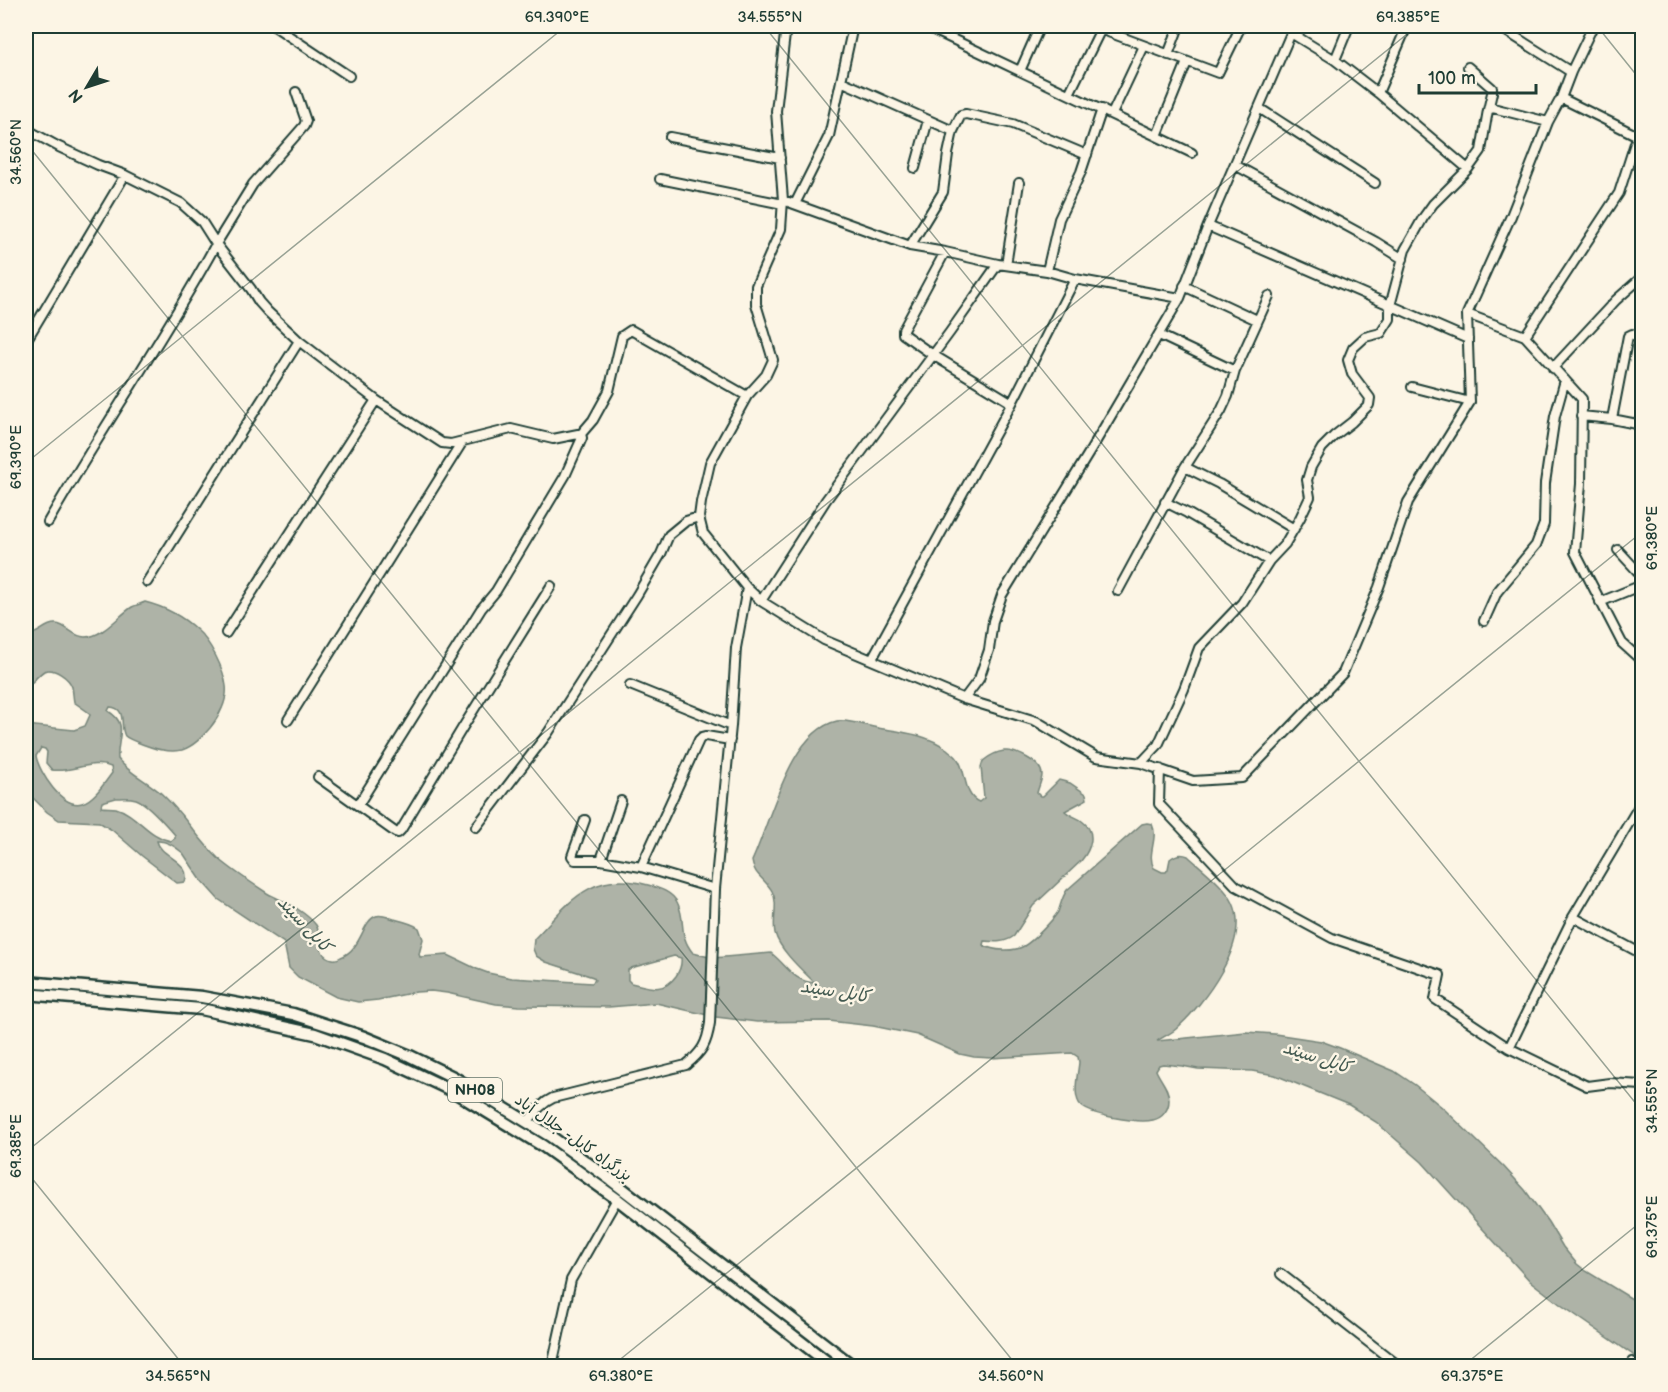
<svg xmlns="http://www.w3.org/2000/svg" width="1668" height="1392" font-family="'Balsamiq Sans','Playpen Sans Arabic',sans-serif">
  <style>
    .water { fill: #aeb3a7; stroke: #758479; stroke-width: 1.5; fill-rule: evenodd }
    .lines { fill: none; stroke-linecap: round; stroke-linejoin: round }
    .minor-casing { stroke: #1f3d34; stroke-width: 12 }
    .highway-casing { stroke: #1f3d34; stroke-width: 15 }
    .minor { stroke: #fcf5e5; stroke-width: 8 }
    .highway { stroke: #fcf5e5; stroke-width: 10 }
    .ticks { fill: none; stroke: #1f3d34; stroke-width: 1.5; stroke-opacity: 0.45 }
    .labels { text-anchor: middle; stroke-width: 5; stroke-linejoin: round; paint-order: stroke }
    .shield { fill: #fcf5e5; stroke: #617469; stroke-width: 1.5 }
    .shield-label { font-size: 15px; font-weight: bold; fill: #1f3d34 }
    .street-label { font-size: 16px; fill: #1f3d34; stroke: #fcf5e5 }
    .water-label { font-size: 18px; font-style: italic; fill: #435a51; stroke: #fcf5e5 }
    .neatline { fill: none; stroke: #1f3d34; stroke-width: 2 }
    .ticks-label { font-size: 15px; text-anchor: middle; fill: #1f3d34 }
  </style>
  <rect width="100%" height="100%" fill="#fcf5e5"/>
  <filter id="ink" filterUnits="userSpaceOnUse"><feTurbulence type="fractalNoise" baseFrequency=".0167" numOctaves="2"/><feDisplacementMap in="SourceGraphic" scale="12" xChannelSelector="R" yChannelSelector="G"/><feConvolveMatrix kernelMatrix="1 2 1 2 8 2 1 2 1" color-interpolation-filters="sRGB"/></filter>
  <g filter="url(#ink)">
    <!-- water -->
    <path class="water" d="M 145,602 C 165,607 182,616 197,630 C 210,641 224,669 226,686 C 228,700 219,717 210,728 C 202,737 194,746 182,750 C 177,751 168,751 163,750 C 157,750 129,740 125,736 C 119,727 128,708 110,707 L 108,711 C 130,724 116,739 118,759 C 129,774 150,782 164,796 C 184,815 198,839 218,858 C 233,871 250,882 267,893 C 277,899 289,903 299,910 C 305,914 312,920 316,925 C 323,936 315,957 333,959 C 336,960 338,959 341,957 C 362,949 362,921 376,916 C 381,914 388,917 394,919 C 402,921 412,923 419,928 L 423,939 L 419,954 L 420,957 L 448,955 L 477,969 L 488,973 L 512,978 L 592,983 L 595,980 L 593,977 L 546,962 L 536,956 L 533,949 L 534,939 C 569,903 591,869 648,885 C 659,888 673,892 678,904 C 686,922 678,935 693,953 L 713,958 L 771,953 C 788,966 792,981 815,983 C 803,971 780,951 775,933 C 772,919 779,904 772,891 C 766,880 753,874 752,861 C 771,821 789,732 837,721 C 847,719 867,726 878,728 C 902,732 926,734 947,749 C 950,752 955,755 957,758 C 967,770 963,796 979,802 L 984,798 L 981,767 L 983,761 C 989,756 996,752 1004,751 C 1015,750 1042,762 1042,775 C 1042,780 1038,788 1037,793 L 1040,796 L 1043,796 L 1059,780 L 1070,783 L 1086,794 L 1087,799 L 1065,811 C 1070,816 1077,817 1082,821 C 1097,832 1091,849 1081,861 L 1033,906 L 1014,936 C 1005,943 995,942 984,941 L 983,945 C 993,951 1014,952 1024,946 C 1034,940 1052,921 1058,912 C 1061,904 1062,897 1067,890 L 1142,824 L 1147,823 L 1152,824 C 1159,839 1146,854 1154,868 L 1162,872 L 1166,872 L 1168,869 L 1170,859 C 1176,854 1181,853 1188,856 C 1202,869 1225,886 1233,903 C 1251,942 1204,1004 1176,1029 C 1170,1034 1163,1037 1157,1041 L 1246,1032 L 1275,1034 L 1321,1041 L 1340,1048 L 1394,1071 L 1415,1085 L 1443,1108 L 1504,1167 L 1525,1190 L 1548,1222 L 1563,1247 L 1577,1264 L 1586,1271 L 1642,1305 L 1642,1361 L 1561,1305 L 1530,1281 L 1422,1162 L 1376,1122 L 1349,1105 L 1275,1075 L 1252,1071 L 1198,1069 L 1182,1066 L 1163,1064 L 1159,1065 L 1156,1070 C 1160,1080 1169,1088 1169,1100 C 1169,1109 1163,1118 1153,1120 C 1139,1123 1086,1116 1079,1103 C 1073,1092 1078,1074 1079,1062 L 1078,1057 L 1072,1053 L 992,1058 L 974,1057 L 960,1054 L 917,1035 L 873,1026 L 829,1021 L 757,1022 L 716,1017 L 656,1003 L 609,1007 L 519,1006 L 496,1004 L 447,993 L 431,991 L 416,992 L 378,1000 L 358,1002 L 336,997 L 298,977 L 289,968 L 284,943 L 218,899 L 201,880 L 183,853 C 176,847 166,840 157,841 C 160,857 192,861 185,882 L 177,883 L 142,856 L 112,830 L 99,822 L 59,820 L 47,812 L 26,791 L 26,725 L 74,730 L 85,726 L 90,715 L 88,712 L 74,702 C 73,697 73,692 72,687 C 69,678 54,667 44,671 C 39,674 31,684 26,688 L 26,635 C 38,636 45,623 56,624 C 67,625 73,637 85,637 C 103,637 118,616 132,607 C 136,605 141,604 145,602 ZM 41,748 L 45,749 L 47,752 L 46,763 L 52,770 C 71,773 93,759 111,767 L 112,773 C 105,782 94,800 82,803 C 62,809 39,772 36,756 ZM 116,798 C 122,798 129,797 136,799 C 148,803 166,825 175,835 L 175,838 L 171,841 C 148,837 137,814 116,808 C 111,807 106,808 101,807 L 102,802 ZM 674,956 L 681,958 C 682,965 680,970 676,976 C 663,994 649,987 631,983 L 628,980 L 628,970 L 631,968 Z"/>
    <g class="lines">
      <defs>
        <path id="minor" d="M 274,26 L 349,76
          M 925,26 L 1192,153
          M 1092,26 L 1218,73 L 1241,26
          M 1498,26 L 1571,72
          M 1291,33 L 1335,60 L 1378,93 L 1468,169
          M 1168,55 L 1179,26
          M 1335,60 L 1349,26
          M 1468,67 L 1492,88 L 1492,93 L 1488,110
          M 1020,71 L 1040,26
          M 841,81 L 953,131
          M 296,92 L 306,121 L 304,126 L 253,184 L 216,244 L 251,289 L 259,302 L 268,312 L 299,341 L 376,400 L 442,443 L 451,444 L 511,429 L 553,439 L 578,434 L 581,434 L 582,438 L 565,476 L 496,591 L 481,609 L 358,805
          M 1378,93 L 1407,26
          M 1069,94 L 1101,29
          M 1561,98 L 1642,138
          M 1259,108 L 1375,183
          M 1112,114 L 1144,46
          M 26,129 L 59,147 L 98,165 L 125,175 L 181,203 L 202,222 L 216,244 C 164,339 102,428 48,522
          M 1157,136 L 1187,62
          M 670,137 L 780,158
          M 1235,165 L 1376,242 L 1403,259
          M 915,168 L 928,120
          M 660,179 L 783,204
          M 783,200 L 910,246 L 945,252 L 998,264 L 1047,271 L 1075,279 L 1180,298
          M 795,204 L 829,136 L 853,26
          M 1208,226 L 1468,339
          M 910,246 L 943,192 L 948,154 L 953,131 L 961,115 L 966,114 L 1013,124 L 1087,155
          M 945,252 L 903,330 L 903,334 L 933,355 L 1012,403
          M 1006,265 L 1019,183
          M 1047,271 L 1059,219 L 1081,172 L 1102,109
          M 1184,286 L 1257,320
          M 1467,314 L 1525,336 L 1582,399 L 1581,484 L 1575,552 L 1622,643 L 1642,661
          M 1159,335 L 1235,371
          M 1525,336 L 1619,193 L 1637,137
          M 26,341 L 125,175
          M 1553,368 L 1616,300 L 1642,277
          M 1412,387 L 1470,402
          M 1581,416 L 1612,419 L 1642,425
          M 1612,419 L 1628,336 L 1632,334 L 1642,340
          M 581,434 L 593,420 L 609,391 L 622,336 L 631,330 L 747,396
          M 1185,467 L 1219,484 L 1294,529
          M 1165,502 L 1187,513 L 1269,561
          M 1618,550 L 1642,576
          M 147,582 L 299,341
          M 747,588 L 761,601 L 824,640 L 964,699 L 1036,721 L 1096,757 L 1141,763 L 1193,781 L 1242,778 L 1343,673 L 1379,587 L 1408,502 L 1470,402 L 1467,314 L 1511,216 L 1548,122 L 1561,98 L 1571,72 L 1593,26
          M 1118,591 L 1185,467 L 1221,411 L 1228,396 L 1235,371 L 1269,296
          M 761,601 L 826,500 L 950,332 L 998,264
          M 1600,602 L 1642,585
          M 1484,621 L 1497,592 L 1536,545 L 1544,524 L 1545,483 L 1555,416 L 1565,380
          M 226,633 L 376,400
          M 872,659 L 1012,403 L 1075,279
          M 630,685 L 731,726
          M 964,699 L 979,679 L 989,650 L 993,621 L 1002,595 L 1092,448 L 1180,298 L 1208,226 L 1294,26
          M 288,720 L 463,441
          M 1141,763 L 1158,745 L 1184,689 L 1199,648 L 1242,603 L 1269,561 L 1285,544 L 1300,518 L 1310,497 L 1307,480 L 1311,467 L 1322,448 L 1334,436 L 1352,422 L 1369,405 L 1370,398 L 1352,374 L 1348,360 L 1353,348 L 1365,337 L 1381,333 L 1390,319 L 1390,306 L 1405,250 L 1423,218 L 1433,204 L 1468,169 L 1481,151 L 1488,110 L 1493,108 L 1548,122
          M 1160,769 L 1159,804 L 1236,886 L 1332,938 L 1440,975 L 1435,999 L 1509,1048 L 1587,1086 L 1610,1083 L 1642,1085
          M 318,777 L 395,832 L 398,833 L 401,830 L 463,727 L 551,586
          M 585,820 L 572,856 L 575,860 L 601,860 L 641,867 L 715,889
          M 476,827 L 548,733 L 637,595 L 661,554 L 669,535 L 686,521 L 699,517
          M 601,860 L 621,801
          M 641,867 L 699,740 L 702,737 L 706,736 L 730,740
          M 1573,917 L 1642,954
          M 1509,1048 L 1573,917 L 1642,801
          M 528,1121 C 536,1111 542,1103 553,1098 L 686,1065 C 702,1052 707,1044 710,1023 L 715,889 L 731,726 L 736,648 L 747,588 L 703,533 L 699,517 L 701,502 L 710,463 L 747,396 L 766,375 L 773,360 L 756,304 L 756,286 L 781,229 L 783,200 L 776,111 L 786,26
          M 1281,1274 L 1399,1366
          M 552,1366 L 571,1280 L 617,1199
          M 1629,1366 L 1632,1362 L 1639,1366"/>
        <path id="highway" d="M 26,982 L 202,997 L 293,1014 L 364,1037 L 410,1056 L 453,1077 L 550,1136 L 611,1180 L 853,1366
          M 26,994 L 201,1009 L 315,1034 L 385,1059 L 453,1091 L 543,1146 L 617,1199 L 832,1366"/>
      </defs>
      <!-- minor casing -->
      <use href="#minor" class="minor-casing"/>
      <!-- highway casing -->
      <use href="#highway" class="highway-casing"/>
      <!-- minor -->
      <use href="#minor" class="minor"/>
      <!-- highway -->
      <use href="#highway" class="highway"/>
    </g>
  </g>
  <!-- ticks -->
  <path class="ticks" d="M 764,26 L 1642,1111M 1597,26 L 1642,82M 26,143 L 1017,1366M 26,463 L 566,26M 26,1152 L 1417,26M 26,1171 L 184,1366M 612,1366 L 1642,532M 1463,1366 L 1642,1221"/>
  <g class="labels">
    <!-- shield labels -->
    <rect class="shield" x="448" y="1078" width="54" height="24" rx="4.5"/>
    <g class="shield-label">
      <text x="475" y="1095">NH08</text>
    </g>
    <!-- street labels -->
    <g class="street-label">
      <text transform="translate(574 1137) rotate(35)" y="6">بزرگراه کابل- جلال آباد</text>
    </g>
    <!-- water labels -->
    <g class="water-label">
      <text transform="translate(305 924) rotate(47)" y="6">کابل سيند</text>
      <text transform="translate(835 991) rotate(9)" y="6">کابل سيند</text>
      <text transform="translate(1317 1057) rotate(18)" y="6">کابل سيند</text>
    </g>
  </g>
  <!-- margin -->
  <rect width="1668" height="1392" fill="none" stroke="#fcf5e5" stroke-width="66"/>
  <!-- north arrow -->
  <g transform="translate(87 87) rotate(231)" stroke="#fcf5e5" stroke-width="4.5" paint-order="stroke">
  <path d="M0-4.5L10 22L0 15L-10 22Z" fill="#1f3d34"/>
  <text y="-9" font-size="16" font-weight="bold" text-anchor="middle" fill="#1f3d34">N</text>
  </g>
  <!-- scale -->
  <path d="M1419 84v9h117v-9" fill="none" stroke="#1f3d34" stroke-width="3"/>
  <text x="1428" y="84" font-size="18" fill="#1f3d34" stroke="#fcf5e5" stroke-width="4.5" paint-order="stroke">100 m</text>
  <rect x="33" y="33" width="1602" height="1326" class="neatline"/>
  <g class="ticks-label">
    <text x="557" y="22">69.390°E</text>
    <text x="770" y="22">34.555°N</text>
    <text x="1408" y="22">69.385°E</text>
    <text transform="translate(16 152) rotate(-90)" y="5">34.560°N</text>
    <text transform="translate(16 457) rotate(-90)" y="5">69.390°E</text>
    <text transform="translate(1652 538) rotate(-90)" y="5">69.380°E</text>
    <text transform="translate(1652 1101) rotate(-90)" y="5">34.555°N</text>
    <text transform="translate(16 1146) rotate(-90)" y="5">69.385°E</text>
    <text transform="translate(1652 1227) rotate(-90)" y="5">69.375°E</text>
    <text x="178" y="1381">34.565°N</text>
    <text x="621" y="1381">69.380°E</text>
    <text x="1011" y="1381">34.560°N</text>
    <text x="1472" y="1381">69.375°E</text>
  </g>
</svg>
